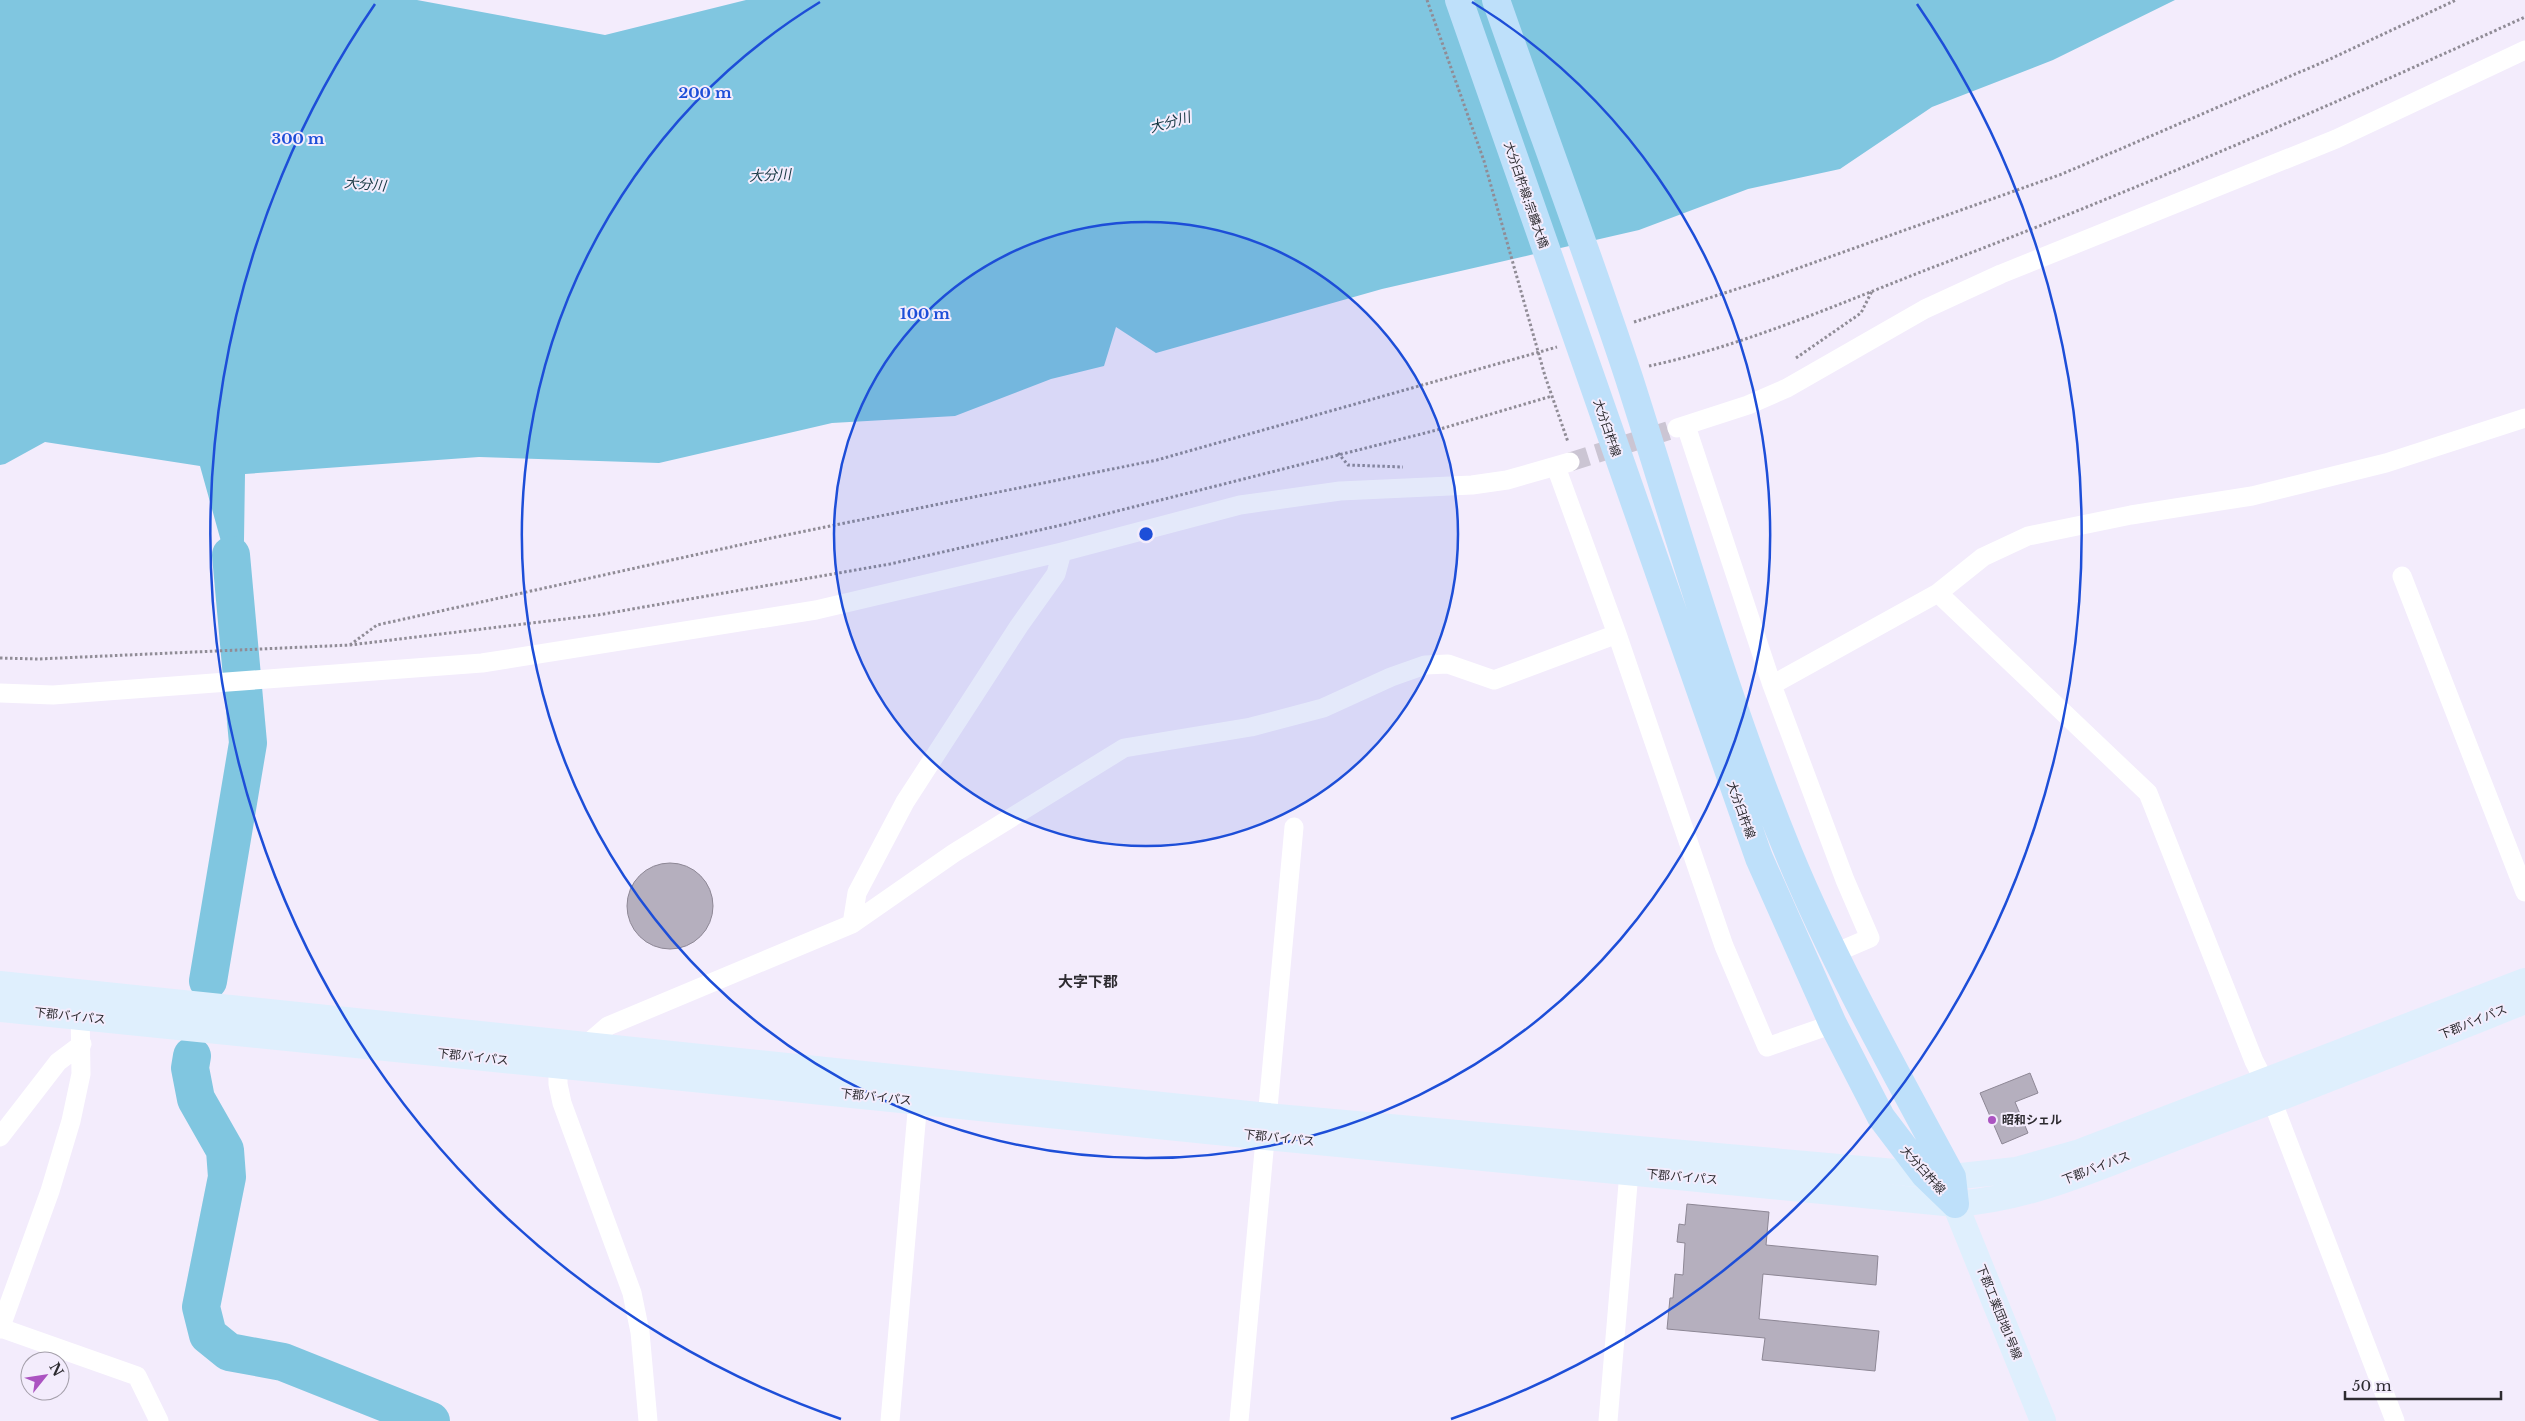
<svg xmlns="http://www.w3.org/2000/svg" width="2525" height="1421" font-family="'Libre Baskerville','Noto Sans JP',serif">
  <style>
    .water { fill: #80c6e0 }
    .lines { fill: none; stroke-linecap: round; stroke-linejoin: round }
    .river { stroke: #80c6e0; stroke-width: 38 }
    .building { fill: #b5afbe; stroke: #8d8795 }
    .street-tunnel { stroke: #cbc5d3; stroke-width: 19; stroke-dasharray: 19 9; stroke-linecap: butt }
    .path { stroke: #908c96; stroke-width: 3; stroke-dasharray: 2.5 2.5; stroke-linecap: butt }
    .street { stroke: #fff; stroke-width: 19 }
    .secondary { stroke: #dfeffd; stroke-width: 26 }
    .primary { stroke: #bee0fa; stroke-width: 28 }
    .ring { fill: none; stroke: #1d4ed8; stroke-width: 2.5 }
    .poi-dot { fill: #ab53c1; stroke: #f3ecfc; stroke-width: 2 }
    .labels { text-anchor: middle; stroke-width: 4; stroke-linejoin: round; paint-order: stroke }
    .street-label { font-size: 12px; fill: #2d2b30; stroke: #f3ecfc }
    .poi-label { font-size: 12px; font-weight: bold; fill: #2d2b30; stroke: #f3ecfc; text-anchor: start }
    .water-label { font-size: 14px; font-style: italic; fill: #143641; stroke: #f3ecfc }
    .quarter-label { font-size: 15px; font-weight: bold; fill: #2d2b30; stroke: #f3ecfc }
    .centre { fill: #1d4ed8; stroke: #f3ecfc; stroke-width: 2.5 }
    .ring-label { font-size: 15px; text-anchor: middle; font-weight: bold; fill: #1d4ed8; stroke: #f3ecfc; stroke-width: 4; stroke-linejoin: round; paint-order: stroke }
  </style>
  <rect width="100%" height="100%" fill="#f3ecfc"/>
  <!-- water -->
  <path class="water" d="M 0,0 L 417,0 L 605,35 L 746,0 L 2175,0 L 2053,60 L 1932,107 L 1840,169 L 1748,189 L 1639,230 L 1382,289 L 1156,353 L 1116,327 L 1104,366 L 1051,379 L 955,416 L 832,423 L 659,463 L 479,457 L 245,474 L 243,605 L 228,607 L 222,545 L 200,466 L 45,442 L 5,464 L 0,465 Z"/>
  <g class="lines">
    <!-- river -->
    <path class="river" d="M 208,981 L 248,743 L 231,555
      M 192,1056 L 190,1068 L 196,1099 L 225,1150 L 227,1177 L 201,1307 L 208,1335 L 229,1352 L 283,1362 L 431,1421"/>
  </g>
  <!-- building -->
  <path class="building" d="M627 906a43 43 0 1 1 86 0a43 43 0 1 1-86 0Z
    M 2030,1073 L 2038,1093 L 2015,1102 L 2028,1133 L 2002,1144 L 1980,1093 Z
    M 1687,1204 L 1769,1212 L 1766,1245 L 1878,1256 L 1876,1285 L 1763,1274 L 1759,1319 L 1879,1331 L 1875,1371 L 1762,1360 L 1765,1338 L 1667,1329 L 1670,1298 L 1673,1298 L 1675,1274 L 1683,1275 L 1685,1243 L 1677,1242 L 1679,1224 L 1685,1225 Z"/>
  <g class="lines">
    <!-- street-tunnel -->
    <path class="street-tunnel" d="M 1570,462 L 1677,428"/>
    <!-- path -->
    <path class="path" d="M 1427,0 L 1484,161 L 1545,376 L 1568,442
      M 1634,322 L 1765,280 L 2062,174 L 2328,60 L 2456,0
      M 1796,358 L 1861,313 L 1872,291
      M 1649,366 C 1743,346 1841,303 1931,268 C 2132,192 2330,106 2525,17
      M 1338,453 L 1348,465 L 1403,467
      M 350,645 L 377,625 L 776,537 L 1157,460 L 1557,347
      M 0,658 L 38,659 L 350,645 L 598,615 L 890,564 L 1066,524 L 1437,430 L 1552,396"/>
    <!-- street -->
    <path class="street" d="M 1686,426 L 1772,685 L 1845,880 L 1870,938 L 1835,953
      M 1677,428 L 1748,405 L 1787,388 L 1925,309 L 2001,274 L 2336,139 L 2525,50
      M 1556,467 L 1617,634 L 1724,946 L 1767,1047 L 1833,1024
      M 2402,576 L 2525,892
      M 1938,593 L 2148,793 L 2254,1061 L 2265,1082 L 2395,1421
      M 1772,685 L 1938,593 L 1983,557 L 2028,536 L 2131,515 L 2252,496 L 2386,463 L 2525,418
      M 0,693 L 53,695 L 482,663 L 816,610 L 1062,552 L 1240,505 L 1340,491 L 1472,485 L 1507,480 L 1570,462
      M 852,924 L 857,893 L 905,802 L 1019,626 L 1056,574 L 1062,552
      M 586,1045 L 608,1026 L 852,924 L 954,853 L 1124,748 L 1251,727 L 1323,708 L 1391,677 L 1425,665 L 1448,664 L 1494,680 L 1617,634
      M 558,1065 L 558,1084 L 562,1103 L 632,1293 L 640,1332 L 648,1421
      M 0,1137 L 58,1062 L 82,1044
      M 1,1328 L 137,1376 L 159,1421
      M 0,1329 L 50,1191 L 71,1121 L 81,1074 L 80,1006
      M 890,1421 L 919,1089
      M 1239,1421 L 1294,827
      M 1608,1421 L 1629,1172"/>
    <!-- secondary -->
    <path class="secondary" d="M 0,984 L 1268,1116 L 1952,1177 L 2016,1170 L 2080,1152 L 2525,981
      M 0,1009 L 1266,1137 L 1955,1204 C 2031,1199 2101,1166 2172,1139 C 2290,1095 2407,1048 2525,1001
      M 1955,1204 L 2043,1421"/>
    <!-- primary -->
    <path class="primary" d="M 1459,0 L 1759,858 L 1833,1024 L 1881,1117 L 1925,1175 L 1955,1204
      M 1496,0 C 1540,126 1587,251 1629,378 C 1680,537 1725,699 1789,854 C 1835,965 1895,1071 1952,1177 L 1955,1204"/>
  </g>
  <!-- distance rings -->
  <circle cx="1146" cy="534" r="312" fill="#1d4ed8" fill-opacity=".12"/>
  <g class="ring">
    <circle cx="1146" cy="534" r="312"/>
    <path d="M1472 2A624 624 0 1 1 820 2"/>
    <path d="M841 1419A936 936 0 0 1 375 4M1917 4A936 936 0 0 1 1451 1419"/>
  </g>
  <!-- markers -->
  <circle class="poi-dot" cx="1992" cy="1120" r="5"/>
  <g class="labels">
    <!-- street labels -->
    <g class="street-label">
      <text transform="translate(1526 195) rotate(71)" y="4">大分臼杵線;宗麟大橋</text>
      <text transform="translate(1607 428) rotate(71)" y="4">大分臼杵線</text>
      <text transform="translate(1741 810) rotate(70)" y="4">大分臼杵線</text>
      <text transform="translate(70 1016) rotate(6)" y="4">下郡バイパス</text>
      <text transform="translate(2473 1022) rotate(-22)" y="4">下郡バイパス</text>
      <text transform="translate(473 1057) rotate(6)" y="4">下郡バイパス</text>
      <text transform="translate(876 1097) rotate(6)" y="4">下郡バイパス</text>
      <text transform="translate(1279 1138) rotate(6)" y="4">下郡バイパス</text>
      <text transform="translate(2096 1168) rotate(-21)" y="4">下郡バイパス</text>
      <text transform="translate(1923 1170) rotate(48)" y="4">大分臼杵線</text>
      <text transform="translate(1682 1177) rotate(5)" y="4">下郡バイパス</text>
      <text transform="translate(1999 1312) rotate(68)" y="4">下郡工業団地1号線</text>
    </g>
    <!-- poi labels -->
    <g class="poi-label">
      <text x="2002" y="1124">昭和シェル</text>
    </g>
    <!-- water labels -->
    <g class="water-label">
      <text transform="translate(1170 122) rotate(-16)" y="5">大分川</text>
      <text transform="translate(770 175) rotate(-3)" y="5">大分川</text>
      <text transform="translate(365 184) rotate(5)" y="5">大分川</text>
    </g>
    <!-- quarter labels -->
    <g class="quarter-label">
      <text x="1088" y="987">大字下郡</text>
    </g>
  </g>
  <circle cx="1146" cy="534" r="8" class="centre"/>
  <g class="ring-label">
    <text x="705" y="98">200 m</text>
    <text x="298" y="144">300 m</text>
    <text x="925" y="319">100 m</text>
  </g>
  <!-- north arrow -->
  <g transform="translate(45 1376) rotate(60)"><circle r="24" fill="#f3ecfc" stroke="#a49faa"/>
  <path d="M0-4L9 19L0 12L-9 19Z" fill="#ab53c1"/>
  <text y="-8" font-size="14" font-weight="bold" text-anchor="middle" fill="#2d2b30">N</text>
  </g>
  <!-- scale -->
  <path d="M2345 1391v8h156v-8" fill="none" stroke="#2d2b30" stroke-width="2.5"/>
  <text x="2352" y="1391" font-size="15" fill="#2d2b30" stroke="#f3ecfc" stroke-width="4" paint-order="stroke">50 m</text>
</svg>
